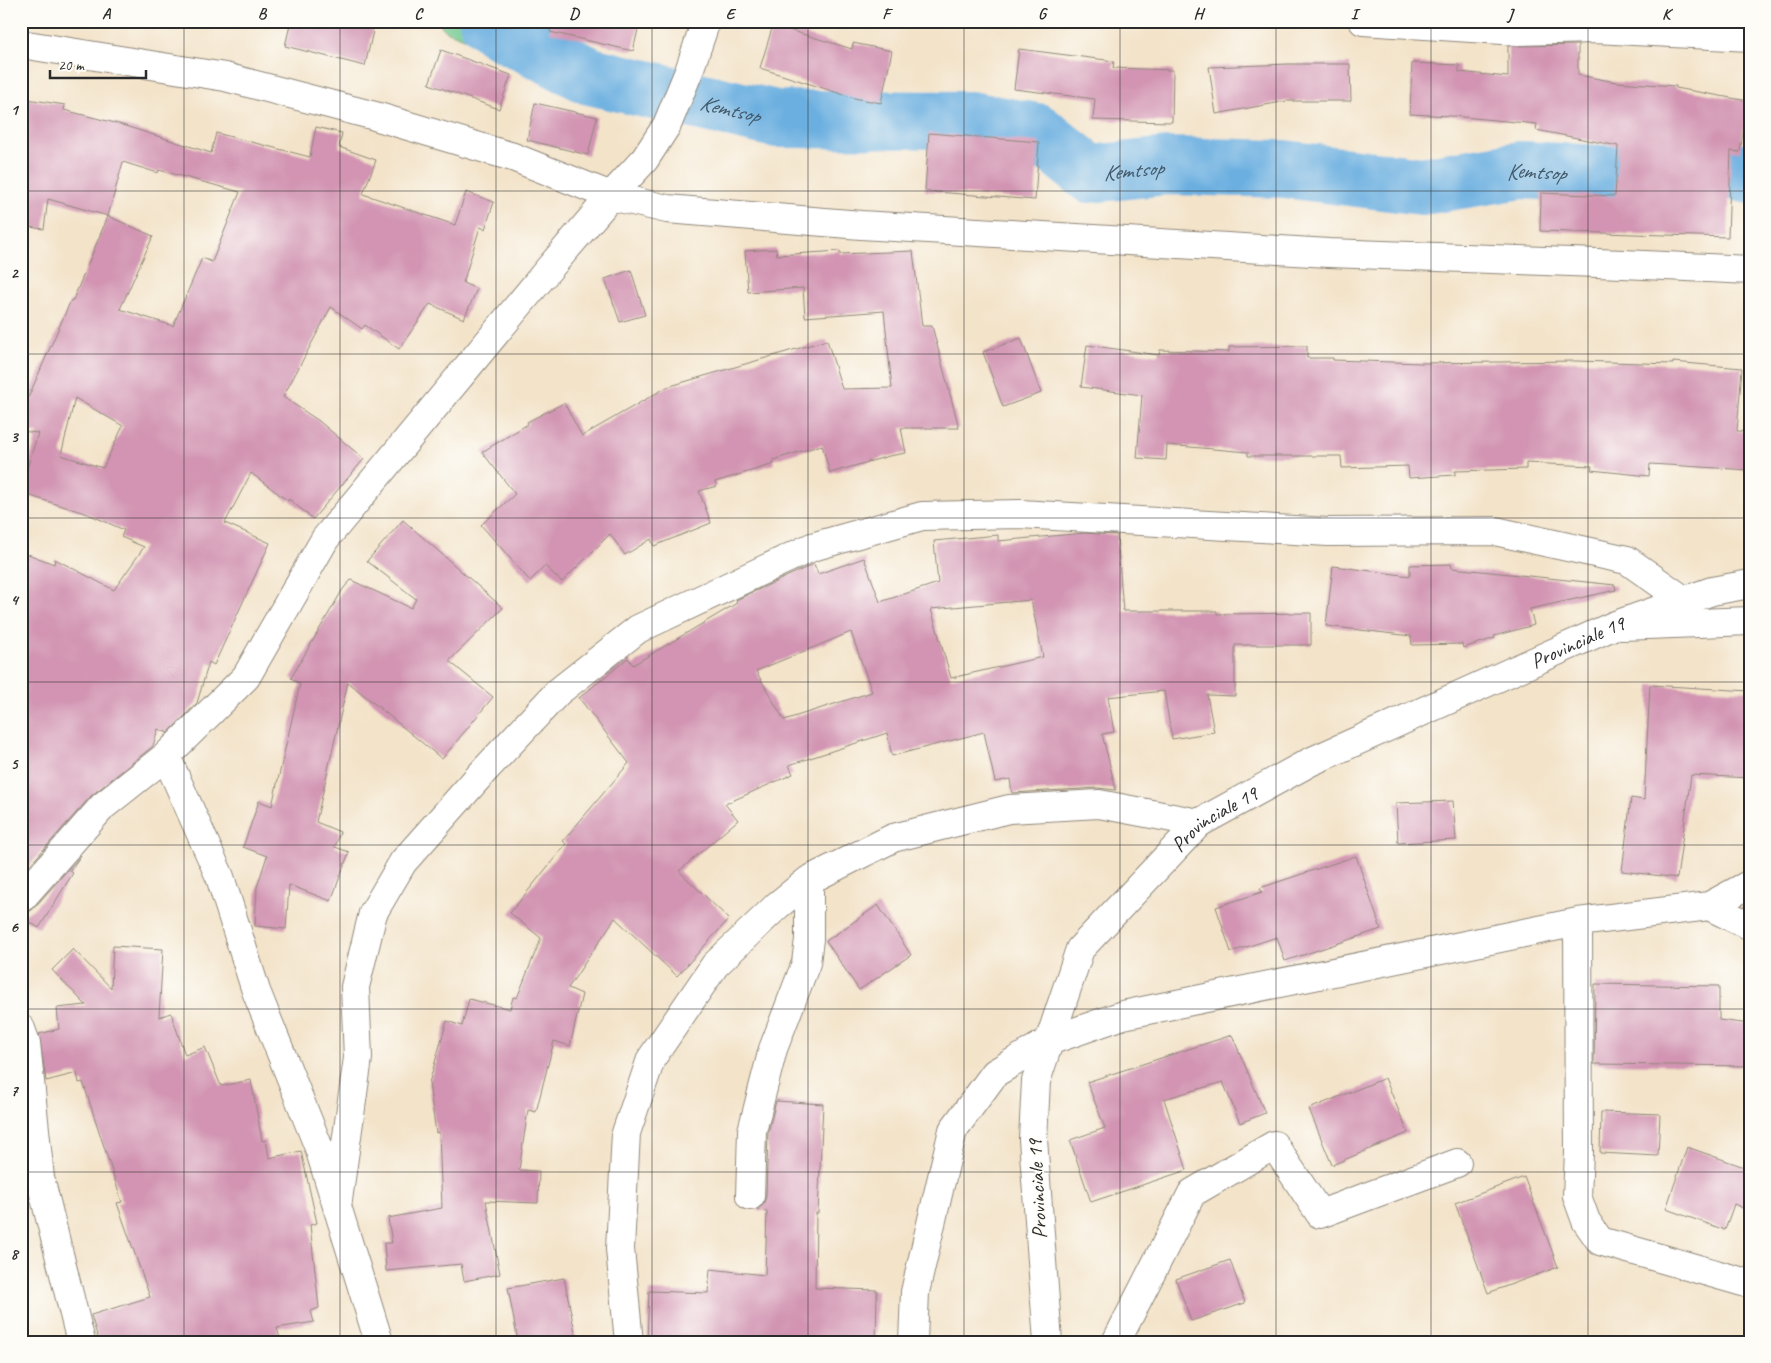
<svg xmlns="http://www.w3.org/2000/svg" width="1771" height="1363" font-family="Caveat,sans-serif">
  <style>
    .green { fill: #71c88d; stroke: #4e7a5c }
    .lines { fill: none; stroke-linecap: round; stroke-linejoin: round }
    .river { stroke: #6aafe0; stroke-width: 58 }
    .building { fill: #d294b2; fill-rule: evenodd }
    .minor-casing { stroke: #8f877a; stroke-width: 30 }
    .major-casing { stroke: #8f877a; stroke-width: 30 }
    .minor { stroke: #fff; stroke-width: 28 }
    .major { stroke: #fff; stroke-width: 28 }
    .grid { fill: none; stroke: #2b2b2b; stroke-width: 1; stroke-opacity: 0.55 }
    .labels { text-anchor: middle; stroke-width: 4; stroke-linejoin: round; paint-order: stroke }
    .street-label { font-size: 21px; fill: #2b2b2b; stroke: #fdfcf7 }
    .water-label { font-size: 22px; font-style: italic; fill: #41596a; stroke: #fdfcf7 }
    .neatline { fill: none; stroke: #2b2b2b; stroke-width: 2 }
    .grid-label { font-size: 16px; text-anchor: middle; font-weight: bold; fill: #2b2b2b }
  </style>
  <rect width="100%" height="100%" fill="#fdfcf7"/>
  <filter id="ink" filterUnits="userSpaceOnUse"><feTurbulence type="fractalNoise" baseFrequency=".02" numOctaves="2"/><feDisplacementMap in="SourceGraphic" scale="10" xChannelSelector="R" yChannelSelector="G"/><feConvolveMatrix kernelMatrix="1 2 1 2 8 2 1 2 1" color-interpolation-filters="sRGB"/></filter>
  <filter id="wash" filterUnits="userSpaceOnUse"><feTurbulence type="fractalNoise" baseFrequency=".0096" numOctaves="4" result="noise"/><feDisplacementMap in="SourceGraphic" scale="20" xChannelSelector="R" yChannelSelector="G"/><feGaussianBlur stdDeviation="1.12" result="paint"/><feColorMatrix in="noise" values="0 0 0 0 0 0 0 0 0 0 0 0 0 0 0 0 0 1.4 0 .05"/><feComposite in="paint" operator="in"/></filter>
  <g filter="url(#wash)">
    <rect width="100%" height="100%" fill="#f3e3c9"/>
    <!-- green -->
    <path class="green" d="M 437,21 L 531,21 L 659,75 L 639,105 L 446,31 Z"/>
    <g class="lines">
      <!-- river -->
      <path class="river" id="s1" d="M 488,21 L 499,30 L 590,76 L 776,119 L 970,120 L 1037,132 L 1090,174 L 1168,166 L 1284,169 L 1422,186 L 1521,170 L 1643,176 L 1725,169 L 1750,175"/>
    </g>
    <g id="blocks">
      <!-- building -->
      <path class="building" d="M 291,21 L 373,21 L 371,30 L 373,31 L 365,66 L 285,46 Z
        M 551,21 L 640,21 L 633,51 L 550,32 Z
        M 773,25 L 852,49 L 853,43 L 892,51 L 881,103 L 854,98 L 760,68 Z
        M 1578,45 L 1578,75 L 1616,82 L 1676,86 L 1676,88 L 1748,101 L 1740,152 L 1731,151 L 1728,237 L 1540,231 L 1541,193 L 1615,196 L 1618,146 L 1536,130 L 1537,124 L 1452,116 L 1410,114 L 1412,63 L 1459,65 L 1459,72 L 1508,77 L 1508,46 Z
        M 1019,49 L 1114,61 L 1113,68 L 1173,70 L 1172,122 L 1093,120 L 1095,99 L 1014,89 Z
        M 441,50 L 511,75 L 499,109 L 429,84 Z
        M 1289,64 L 1350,64 L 1351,101 L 1287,101 L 1216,114 L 1209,67 Z
        M 21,98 L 65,105 L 64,110 L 119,124 L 211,153 L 216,133 L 310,157 L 316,127 L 342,133 L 339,147 L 376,160 L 363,194 L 455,225 L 466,192 L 494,202 L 485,229 L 480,227 L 463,283 L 477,289 L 464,319 L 430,304 L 399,349 L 365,325 L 362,329 L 331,307 L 283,397 L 319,421 L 364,459 L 313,519 L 289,499 L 288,501 L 251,473 L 225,523 L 270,543 L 214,665 L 209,662 L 197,703 L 168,733 L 158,729 L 153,746 L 91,796 L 21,875 L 21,571 L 28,554 L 54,564 L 55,559 L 114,590 L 144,547 L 121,537 L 124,530 L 88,514 L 21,493 L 21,488 L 38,433 L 21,431 L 21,414 L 71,300 L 73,300 L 108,216 L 48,199 L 44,229 L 21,226 ZM 123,162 L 158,173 L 159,170 L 240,192 L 212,262 L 202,258 L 173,326 L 120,309 L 153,236 L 108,216 ZM 75,398 L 123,426 L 103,468 L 61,455 Z
        M 535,103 L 597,117 L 588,155 L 527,140 Z
        M 929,133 L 1039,142 L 1035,200 L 925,191 Z
        M 776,249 L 777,255 L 840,251 L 840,254 L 913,251 L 922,326 L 932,326 L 959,428 L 901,428 L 906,453 L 889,456 L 830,473 L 822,445 L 773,460 L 774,464 L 715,482 L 717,486 L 699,491 L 711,523 L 654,546 L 651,539 L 625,555 L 610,534 L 562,582 L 545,566 L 530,581 L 481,525 L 515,494 L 482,452 L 528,424 L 527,422 L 564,403 L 582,436 L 667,387 L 827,340 L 842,389 L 892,388 L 884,311 L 805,317 L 803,288 L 748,292 L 745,251 Z
        M 631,270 L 645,315 L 620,322 L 605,279 Z
        M 1021,338 L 1041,393 L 1003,407 L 983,352 Z
        M 1087,345 L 1159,355 L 1160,350 L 1229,352 L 1229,347 L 1307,346 L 1307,358 L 1333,358 L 1333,360 L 1421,363 L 1577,361 L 1673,364 L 1673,362 L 1742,368 L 1737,431 L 1750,432 L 1750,470 L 1650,464 L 1649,476 L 1591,470 L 1592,466 L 1526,463 L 1526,469 L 1455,471 L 1455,475 L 1409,478 L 1408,466 L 1342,468 L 1341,456 L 1248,456 L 1248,452 L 1167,445 L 1166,460 L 1137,458 L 1142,395 L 1081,387 Z
        M 403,520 L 503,608 L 449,661 L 493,697 L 442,759 L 348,682 L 316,822 L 340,832 L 335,847 L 349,852 L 331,901 L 289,885 L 286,929 L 255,926 L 257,887 L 267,856 L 243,847 L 259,801 L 272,806 L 300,684 L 291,678 L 343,589 L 351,580 L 411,608 L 416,599 L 367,561 Z
        M 1085,533 L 1117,535 L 1123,611 L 1217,611 L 1217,614 L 1311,613 L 1311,645 L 1235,645 L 1235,696 L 1207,695 L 1214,732 L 1172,739 L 1164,691 L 1108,697 L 1114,732 L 1102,734 L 1116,790 L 1098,788 L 1012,793 L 1010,779 L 995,782 L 984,732 L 892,756 L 887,733 L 789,765 L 793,774 L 725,804 L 738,820 L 679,871 L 729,919 L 677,976 L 615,918 L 568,988 L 582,994 L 570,1046 L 554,1041 L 536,1112 L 528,1110 L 519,1170 L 539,1171 L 538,1203 L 486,1201 L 500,1274 L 464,1281 L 461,1264 L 386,1271 L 384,1243 L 392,1243 L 388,1218 L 442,1208 L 439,1132 L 436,1133 L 429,1083 L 447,1021 L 462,1026 L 469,999 L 510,1009 L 513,997 L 517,998 L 541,938 L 510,913 L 566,844 L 563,841 L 629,763 L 579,698 L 628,658 L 633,665 L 737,603 L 736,600 L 814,564 L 818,574 L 864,558 L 880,602 L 938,583 L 934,541 L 998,535 L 998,541 ZM 1031,600 L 1043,657 L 951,678 L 931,609 ZM 851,632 L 872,692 L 784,720 L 756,671 Z
        M 1451,564 L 1452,568 L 1615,585 L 1616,590 L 1530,609 L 1534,625 L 1494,636 L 1495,638 L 1463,648 L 1462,644 L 1412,645 L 1411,636 L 1326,626 L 1333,566 L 1410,576 L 1410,565 Z
        M 1650,685 L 1750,691 L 1750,778 L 1691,775 L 1677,878 L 1622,871 L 1631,798 L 1644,800 Z
        M 1453,801 L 1456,840 L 1398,843 L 1396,803 Z
        M 81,855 L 70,871 L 73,873 L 39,928 L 21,917 L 21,914 L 26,914 L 33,909 Z
        M 1356,856 L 1381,929 L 1285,961 L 1277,937 L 1231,952 L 1216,907 L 1262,892 L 1260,888 Z
        M 878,905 L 911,955 L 859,990 L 826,941 Z
        M 113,946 L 163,949 L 159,1017 L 171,1013 L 185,1055 L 205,1047 L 221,1086 L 251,1080 L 262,1141 L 266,1140 L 269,1158 L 301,1151 L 317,1223 L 310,1225 L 319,1308 L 311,1311 L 314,1322 L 277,1328 L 281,1342 L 99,1342 L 91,1315 L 150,1297 L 117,1203 L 122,1202 L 83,1082 L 79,1083 L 77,1073 L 46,1081 L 39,1034 L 59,1029 L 57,1008 L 86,1005 L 52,970 L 73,949 L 111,988 Z
        M 1595,984 L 1719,986 L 1719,1020 L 1750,1024 L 1750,1066 L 1594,1064 Z
        M 1232,1035 L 1265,1113 L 1240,1123 L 1223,1082 L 1164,1099 L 1187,1170 L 1091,1202 L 1070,1140 L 1105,1128 L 1087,1082 Z
        M 1385,1078 L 1408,1133 L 1332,1165 L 1309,1109 Z
        M 776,1101 L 823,1104 L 818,1213 L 816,1213 L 815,1288 L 877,1290 L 876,1342 L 647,1342 L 649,1291 L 708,1293 L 710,1269 L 765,1275 L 767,1211 L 756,1210 L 763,1205 L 766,1197 L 768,1133 Z
        M 1601,1112 L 1660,1114 L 1658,1156 L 1600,1153 Z
        M 1687,1147 L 1750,1169 L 1750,1211 L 1734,1204 L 1725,1230 L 1666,1209 Z
        M 1524,1177 L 1558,1267 L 1488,1293 L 1455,1203 Z
        M 1230,1260 L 1245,1303 L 1191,1321 L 1176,1279 Z
        M 564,1278 L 577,1342 L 518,1342 L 508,1288 Z"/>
    </g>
  </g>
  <g filter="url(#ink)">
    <use href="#blocks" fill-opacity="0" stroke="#8f877a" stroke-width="1"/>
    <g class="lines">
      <defs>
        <path id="minor" d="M 1363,21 L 1518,31 L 1595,29 L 1750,37
          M 21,44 L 225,77 L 375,116 L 513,157 L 611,196 L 667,209 L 861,225 L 1329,253 L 1623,264 L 1750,270
          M 1622,626 L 1750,621
          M 21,899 L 103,806 L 166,756
          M 1709,906 L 1750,926
          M 1578,922 L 1579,1153 L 1577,1196 L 1586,1221 L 1600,1241 L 1750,1284
          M 21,1029 L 26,1043 L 40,1178 L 81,1342
          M 750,1196 L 752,1131 L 773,1049 L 806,963 L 809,939 L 809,880
          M 337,1207 L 358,1058 L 355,987 L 373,913 L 403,862 L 483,772 L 558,692 L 638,629 L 812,547 L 922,516 L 1020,514 L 1328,532 L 1495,531 L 1627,560 L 1685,601
          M 379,1342 L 319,1148 L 256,991 L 220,877 L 166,756 L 246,677 L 325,539 L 547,271 L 611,196 L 645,159 L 667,125 L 689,71 L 706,21
          M 629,1342 L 620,1249 L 626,1133 L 651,1059 L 715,965 L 778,905 L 809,880 L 893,838 L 1009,809 L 1099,804 L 1199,823
          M 913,1342 L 915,1292 L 953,1130 L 995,1073 L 1049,1041 L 1123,1015 L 1578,922 L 1709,906 L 1750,884
          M 1116,1342 L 1192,1193 L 1274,1145 L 1320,1214 L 1457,1163"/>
        <g id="major">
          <path id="s2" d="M 1048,1342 L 1033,1139 L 1036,1081 L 1080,949 L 1199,823 L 1310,762 L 1613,626 L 1712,591 L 1750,584"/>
        </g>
      </defs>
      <!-- minor casing -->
      <use href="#minor" class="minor-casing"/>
      <!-- major casing -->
      <use href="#major" class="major-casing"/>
      <!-- minor -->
      <use href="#minor" class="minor"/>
      <!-- major -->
      <use href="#major" class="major"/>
    </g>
  </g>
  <!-- grid -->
  <path class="grid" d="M 184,21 L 184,1342M 340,21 L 340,1342M 496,21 L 496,1342M 652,21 L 652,1342M 808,21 L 808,1342M 964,21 L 964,1342M 1120,21 L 1120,1342M 1276,21 L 1276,1342M 1431,21 L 1431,1342M 1588,21 L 1588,1342M 21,191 L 1750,191M 21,354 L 1750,354M 21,518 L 1750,518M 21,682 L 1750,682M 21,845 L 1750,845M 21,1009 L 1750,1009M 21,1172 L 1750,1172"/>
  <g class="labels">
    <!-- street labels -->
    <g class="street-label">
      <text dy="7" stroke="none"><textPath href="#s2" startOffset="994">Provinciale 19</textPath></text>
      <text dy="7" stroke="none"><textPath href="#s2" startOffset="589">Provinciale 19</textPath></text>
      <text transform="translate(1037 1189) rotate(-93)" y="7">Provinciale 19</text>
    </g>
    <!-- water labels -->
    <g class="water-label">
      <text dy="8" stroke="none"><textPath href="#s1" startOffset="260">Kemtsop</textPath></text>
      <text dy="8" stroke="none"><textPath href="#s1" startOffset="680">Kemtsop</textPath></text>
      <text dy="8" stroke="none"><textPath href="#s1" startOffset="1085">Kemtsop</textPath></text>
    </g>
  </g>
  <!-- margin -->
  <rect width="1771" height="1363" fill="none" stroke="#fdfcf7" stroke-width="55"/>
  <!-- scale -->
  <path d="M50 70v8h96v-8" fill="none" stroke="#2b2b2b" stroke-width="2.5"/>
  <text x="58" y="70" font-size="15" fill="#2b2b2b" stroke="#fdfcf7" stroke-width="4" paint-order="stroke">20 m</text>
  <rect x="28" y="28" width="1716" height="1308" class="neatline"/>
  <g class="grid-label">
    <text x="106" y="19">A</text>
    <text x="262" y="19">B</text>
    <text x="418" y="19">C</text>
    <text x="574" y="19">D</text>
    <text x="730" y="19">E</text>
    <text x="886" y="19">F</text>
    <text x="1042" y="19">G</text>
    <text x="1198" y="19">H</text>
    <text x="1354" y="19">I</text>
    <text x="1510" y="19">J</text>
    <text x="1666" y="19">K</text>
    <text x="14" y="115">1</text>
    <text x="14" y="278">2</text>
    <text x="14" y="442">3</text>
    <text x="14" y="605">4</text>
    <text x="14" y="769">5</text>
    <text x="14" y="932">6</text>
    <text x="14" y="1096">7</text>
    <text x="14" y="1259">8</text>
  </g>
</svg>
